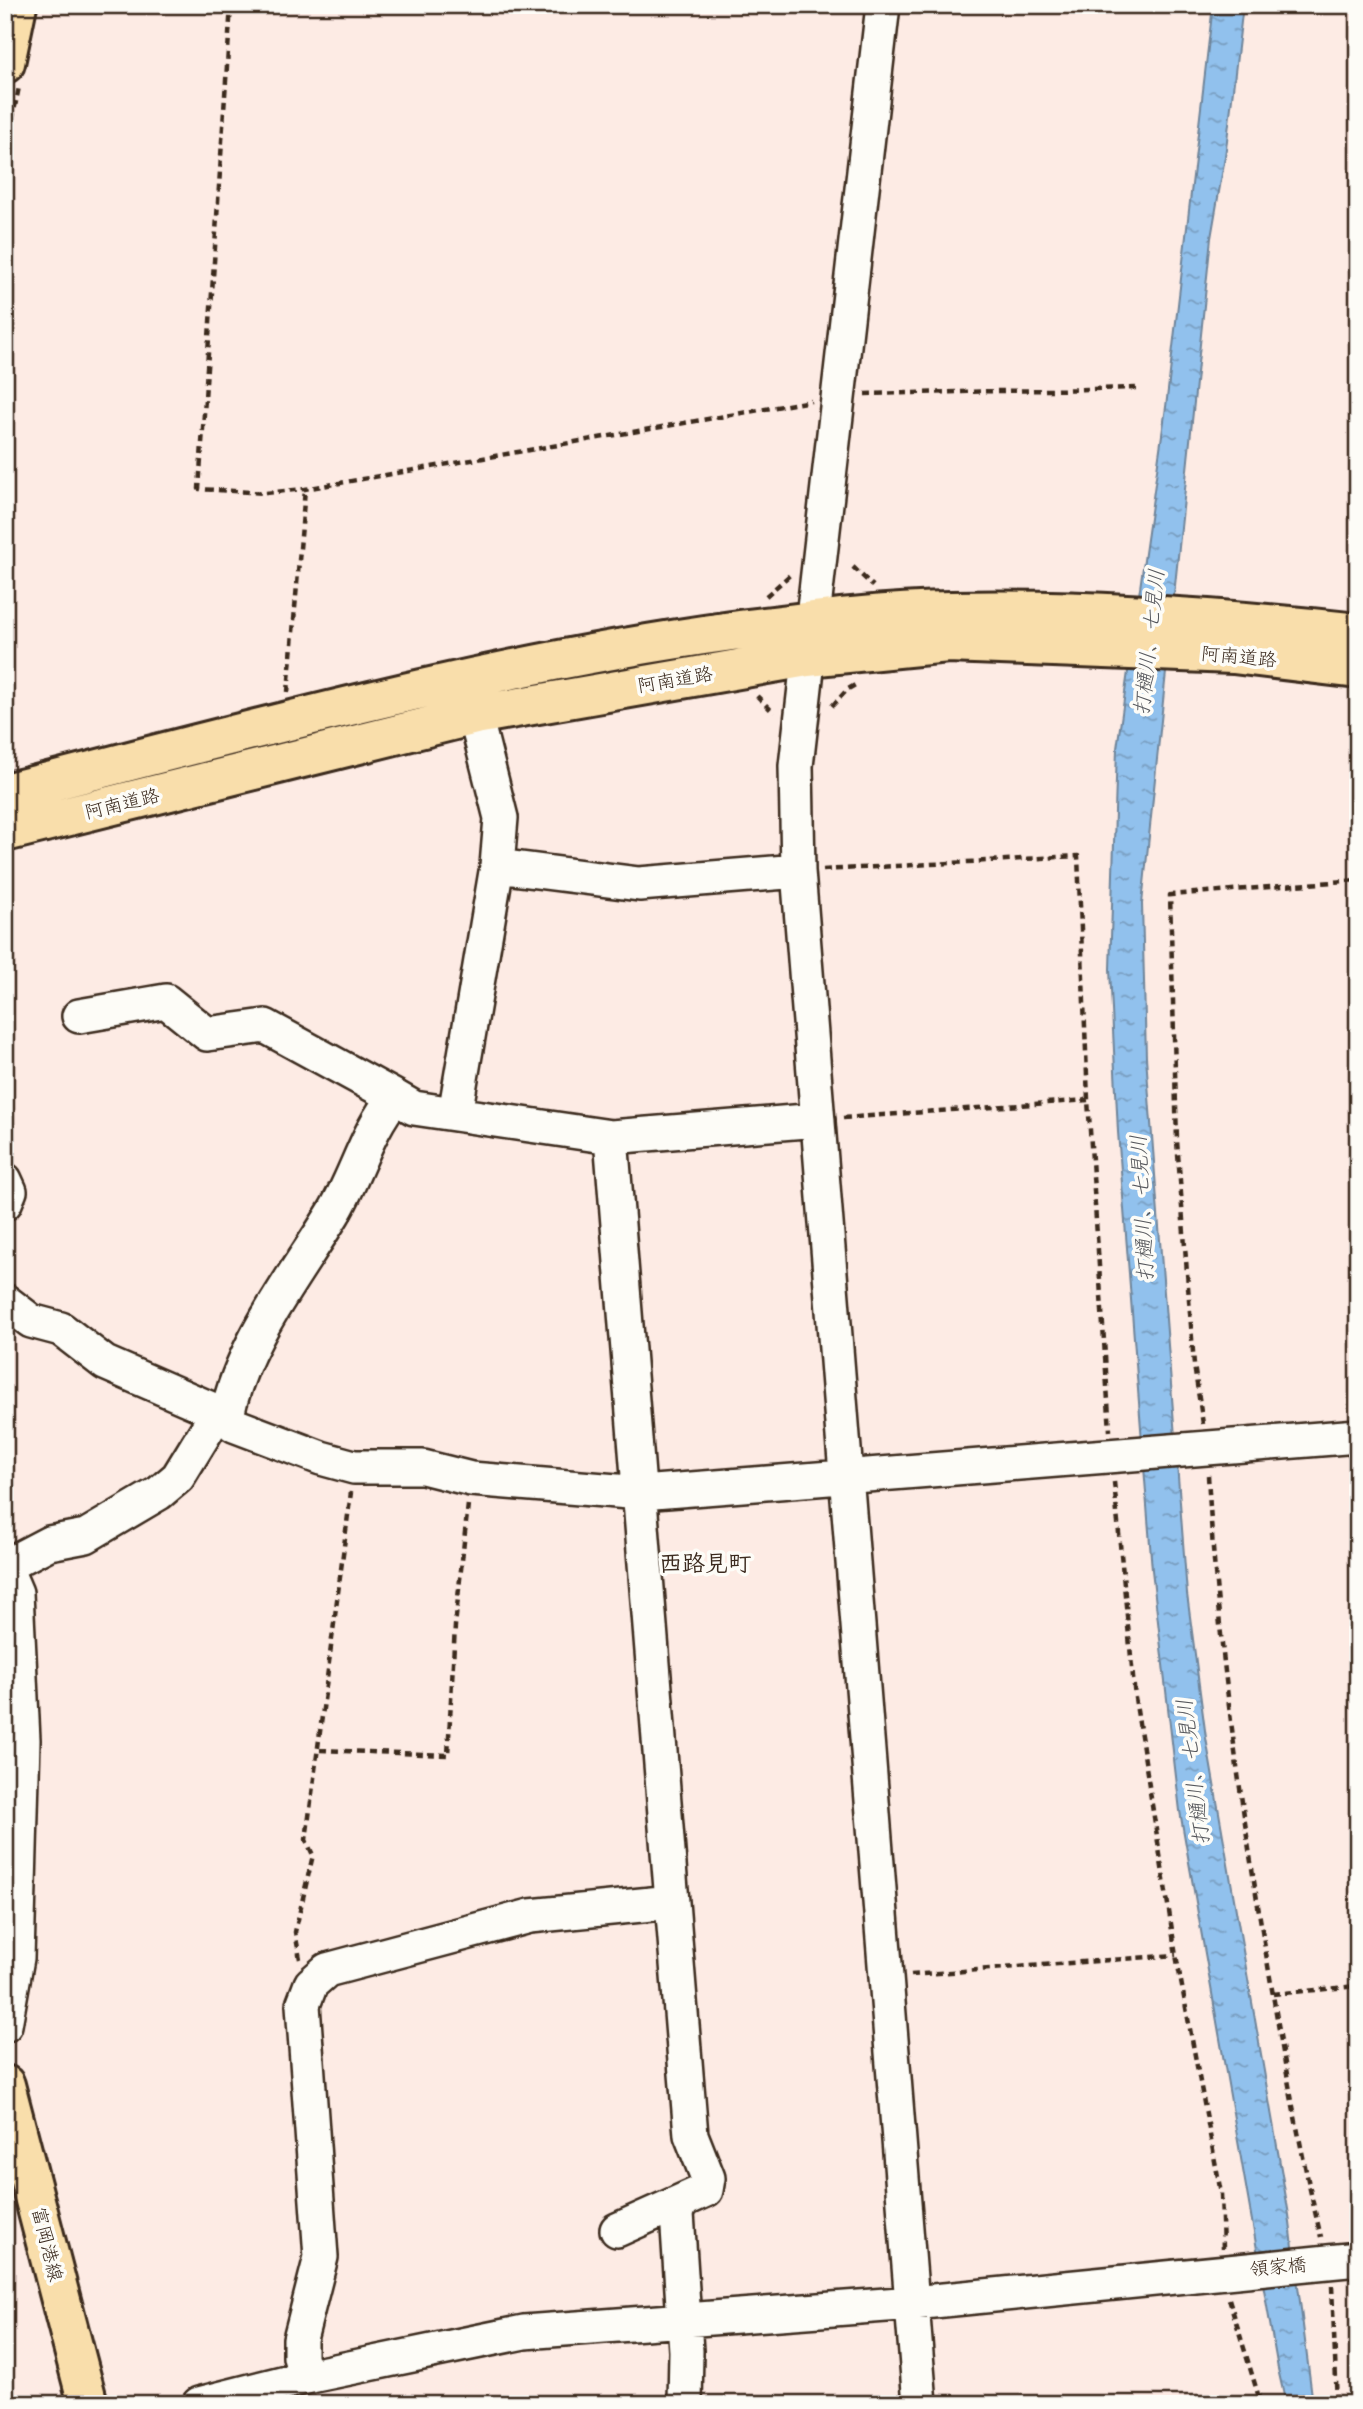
<svg xmlns="http://www.w3.org/2000/svg" width="1363" height="2409" font-family="'Gochi Hand','Klee One',sans-serif">
  <style>
    .water { fill: url(#water-ripples); stroke: #6f859a; stroke-width: 2 }
    .lines { fill: none; stroke-linecap: round; stroke-linejoin: round }
    .minor-casing { stroke: #3b2a1e; stroke-width: 38 }
    .major-casing { stroke: #3b2a1e; stroke-width: 44 }
    .highway-casing { stroke: #3b2a1e; stroke-width: 44 }
    .path { stroke: #3b2a1e; stroke-width: 4.5; stroke-dasharray: 7 5; stroke-linecap: butt }
    .minor { stroke: #fdfcf7; stroke-width: 33 }
    .major { stroke: #f9deab; stroke-width: 38 }
    .highway { stroke: #f9deab; stroke-width: 38 }
    .labels { text-anchor: middle; stroke-width: 7; stroke-linejoin: round; paint-order: stroke }
    .street-label { font-size: 19px; fill: #3b2a1e; stroke: #fdfcf7 }
    .water-label { font-size: 21px; font-style: italic; fill: #55575c; stroke: #fdfcf7 }
    .quarter-label { font-size: 23px; font-weight: bold; fill: #3b2a1e; stroke: #fdfcf7 }
  </style>
  <defs>
    <pattern id="water-ripples" width="26" height="14" patternUnits="userSpaceOnUse" patternTransform="scale(1.75)"><rect width="26" height="14" fill="#91c1ed"/><path d="M2 4q2-2 4 0t4 0M15 11q2-2 4 0t4 0" fill="none" stroke="#789dbf"/></pattern>
  </defs>
  <rect width="100%" height="100%" fill="#fdebe4"/>
  <filter id="ink" filterUnits="userSpaceOnUse"><feTurbulence type="fractalNoise" baseFrequency=".0143" numOctaves="2"/><feDisplacementMap in="SourceGraphic" scale="14" xChannelSelector="R" yChannelSelector="G"/><feConvolveMatrix kernelMatrix="1 2 1 2 8 2 1 2 1" color-interpolation-filters="sRGB"/></filter>
  <g filter="url(#ink)">
    <!-- water -->
    <path class="water" d="M 1213,5 L 1243,5 L 1225,157 L 1211,238 L 1142,904 L 1146,1057 L 1187,1594 L 1206,1738 L 1289,2215 L 1313,2404 L 1286,2404 L 1278,2369 L 1180,1811 L 1152,1570 L 1118,1132 L 1110,969 L 1117,748 L 1166,407 Z"/>
    <g class="lines">
      <defs>
        <path id="minor" d="M 883,5 L 796,766 L 798,871 L 920,2404
          M 497,866 L 639,884 L 798,871
          M 79,1016 L 166,1001 L 207,1034 L 265,1026 L 395,1097
          M 455,1114 L 497,866 L 501,818 L 475,715
          M 611,1137 L 672,1902
          M 5,1180 L 10,1191 L 5,1203
          M 5,1301 L 31,1321 L 61,1329 L 105,1363 L 227,1416 L 234,1425 L 321,1458 L 354,1467 L 423,1467 L 471,1479 L 641,1493 L 1358,1436
          M 227,1416 C 241,1344 295,1276 333,1214 C 356,1177 366,1131 395,1097 L 414,1108 L 611,1137 L 818,1120
          M 5,1566 L 49,1543 L 86,1536 L 159,1493 L 178,1477 L 211,1423 L 227,1416
          M 5,1567 L 16,1593 L 23,1740 L 17,1958 L 5,2025
          M 681,2204 L 677,2213 L 686,2351 L 685,2404
          M 306,2377 L 300,2357 L 300,2339 L 321,2257 L 303,2005 L 311,1984 L 327,1970 L 530,1916 L 672,1902 L 691,2135 L 708,2178 L 706,2190 L 617,2230
          M 199,2404 L 306,2377 L 524,2332 L 913,2303 L 1358,2259"/>
        <path id="major" d="M 5,63 L 17,5
          M 5,2085 L 88,2404"/>
        <path id="highway" d="M 5,793 C 246,732 485,665 732,631 C 805,622 878,612 952,611 C 1088,608 1222,618 1358,633
          M 5,832 L 475,715 L 807,657 L 948,643 L 1233,654 L 1358,669"/>
      </defs>
      <!-- minor casing -->
      <use href="#minor" class="minor-casing"/>
      <!-- major casing -->
      <use href="#major" class="major-casing"/>
      <!-- highway casing -->
      <use href="#highway" class="highway-casing"/>
      <!-- path -->
      <path class="path" d="M 231,5 L 199,489 L 266,493 L 305,489 L 811,401
        M 5,155 L 19,87
        M 865,394 L 1139,388
        M 853,567 L 873,586
        M 766,596 L 791,574
        M 288,692 L 305,489
        M 757,696 L 774,713
        M 832,706 L 848,689 L 857,684
        M 823,870 L 1078,856 L 1088,1100 L 1110,1431
        M 843,1118 L 1088,1100
        M 1203,1424 L 1194,1365 L 1177,1141 L 1170,895 L 1358,880
        M 1208,1475 C 1217,1632 1237,1781 1263,1936 C 1280,2037 1297,2138 1321,2237
        M 1114,1482 L 1135,1698 L 1176,1955 L 1221,2193 L 1223,2248
        M 320,1750 L 448,1755 L 455,1626 L 468,1504
        M 300,1959 L 295,1932 L 313,1855 L 306,1840 L 351,1492
        M 911,1975 L 1176,1955
        M 1273,1994 L 1358,1986
        M 1332,2286 L 1337,2404
        M 1229,2299 L 1261,2404"/>
      <!-- minor -->
      <use href="#minor" class="minor"/>
      <!-- major -->
      <use href="#major" class="major"/>
      <!-- highway -->
      <use href="#highway" class="highway"/>
    </g>
  </g>
  <g class="labels">
    <!-- street labels -->
    <g class="street-label">
      <text transform="translate(1239 656) rotate(5)" y="7">阿南道路</text>
      <text transform="translate(675 679) rotate(-10)" y="7">阿南道路</text>
      <text transform="translate(122 803) rotate(-14)" y="7">阿南道路</text>
      <text transform="translate(48 2244) rotate(76)" y="7">富岡港線</text>
      <text transform="translate(1278 2266) rotate(-5)" y="7">領家橋</text>
    </g>
    <!-- water labels -->
    <g class="water-label">
      <text transform="translate(1149 642) rotate(-84)" y="7">打樋川、七見川</text>
      <text transform="translate(1142 1208) rotate(-93)" y="7">打樋川、七見川</text>
      <text transform="translate(1193 1772) rotate(-97)" y="7">打樋川、七見川</text>
    </g>
    <!-- quarter labels -->
    <g class="quarter-label">
      <text x="705" y="1571">西路見町</text>
    </g>
  </g>
  <!-- margin -->
  <rect width="1363" height="2409" fill="none" stroke="#fdfcf7" stroke-width="28"/>
  <rect x="14" y="14" width="1335" height="2381" fill="none" stroke="#3b2a1e" stroke-width="2.5" filter="url(#ink)"/>
</svg>
